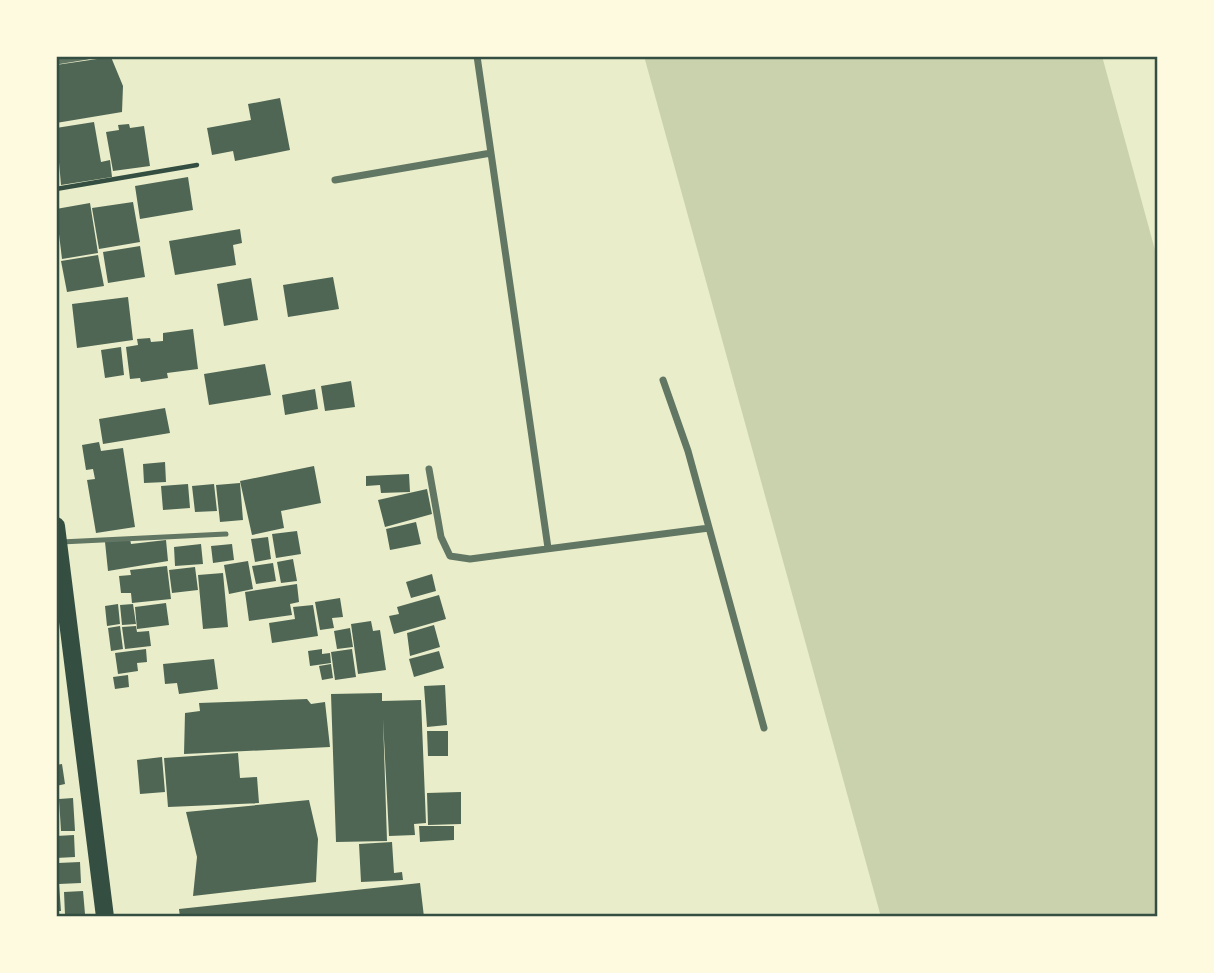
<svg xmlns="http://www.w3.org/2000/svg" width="1214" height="973" font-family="Helvetica,sans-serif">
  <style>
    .green { fill: #cad2ad }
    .building { fill: #4f6655 }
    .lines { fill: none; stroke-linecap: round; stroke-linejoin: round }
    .path { stroke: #344e41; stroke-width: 4.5 }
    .service { stroke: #617663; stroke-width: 5 }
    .minor { stroke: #617663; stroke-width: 7 }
    .primary { stroke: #344e41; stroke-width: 18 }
    .neatline { fill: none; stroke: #344e41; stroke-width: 2.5 }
  </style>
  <rect width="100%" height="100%" fill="#e9edc9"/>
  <!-- green -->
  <path class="green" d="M 644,56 L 1102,56 L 1158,261 L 1158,917 L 881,917 Z"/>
  <!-- building -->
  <path class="building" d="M 111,57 L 123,86 L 122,112 L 56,123 L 56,65 Z
    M 280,98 L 290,150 L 235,161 L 233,151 L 212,155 L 207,128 L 251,120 L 248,104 Z
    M 94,122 L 101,162 L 110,160 L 112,177 L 61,185 L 56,128 Z
    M 129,124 L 130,128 L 144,126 L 150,166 L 113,171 L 106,132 L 119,130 L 118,125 Z
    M 188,177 L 193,210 L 140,219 L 135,186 Z
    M 133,202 L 140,242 L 99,249 L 92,208 Z
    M 90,203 L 98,253 L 62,259 L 56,209 Z
    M 240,229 L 242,243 L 233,245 L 236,265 L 175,275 L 169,241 Z
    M 140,246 L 145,277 L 108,283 L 103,252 Z
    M 98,255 L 104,286 L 67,292 L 61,261 Z
    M 333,277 L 339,309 L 288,317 L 283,285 Z
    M 251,278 L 258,320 L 224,326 L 217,284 Z
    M 128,297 L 133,340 L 77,348 L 72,304 Z
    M 193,329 L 198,369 L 167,373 L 168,378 L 141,382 L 140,378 L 130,379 L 126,347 L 138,345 L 137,339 L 150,338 L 151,342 L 163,341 L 163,333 Z
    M 121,347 L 124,375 L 105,378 L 101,350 Z
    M 265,364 L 271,395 L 209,405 L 204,374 Z
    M 351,381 L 355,407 L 325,411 L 321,386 Z
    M 315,389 L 318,409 L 285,415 L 282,395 Z
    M 165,408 L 170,433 L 103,444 L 99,419 Z
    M 99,442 L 101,451 L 123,448 L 135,527 L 96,533 L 87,480 L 95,479 L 93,469 L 86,470 L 82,445 Z
    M 165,462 L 166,482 L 144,483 L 143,464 Z
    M 314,466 L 321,503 L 281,511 L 284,528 L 252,535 L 240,481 Z
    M 409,474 L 410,492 L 381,493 L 380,485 L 366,486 L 366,476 Z
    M 240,483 L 243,520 L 220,522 L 216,485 Z
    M 188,484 L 190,508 L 163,510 L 161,486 Z
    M 214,484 L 217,511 L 195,512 L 192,486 Z
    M 427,489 L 432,514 L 385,527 L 378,500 Z
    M 416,522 L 421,544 L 390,550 L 386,529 Z
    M 297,531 L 301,554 L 276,558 L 272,534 Z
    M 268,537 L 271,559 L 255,562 L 251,539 Z
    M 130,539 L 131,544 L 166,540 L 168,561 L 108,571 L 105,542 Z
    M 201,544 L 203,564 L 175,566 L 174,547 Z
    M 232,544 L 234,560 L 213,563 L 211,546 Z
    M 293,559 L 297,581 L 281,583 L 277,562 Z
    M 248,561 L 253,589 L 229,594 L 224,565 Z
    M 273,563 L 276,581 L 256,584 L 252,566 Z
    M 167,566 L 171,599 L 132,603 L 131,593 L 121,593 L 119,576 L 131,575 L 130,570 Z
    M 195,567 L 198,590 L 172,593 L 169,570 Z
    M 223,573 L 228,627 L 203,629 L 198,575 Z
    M 432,574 L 436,591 L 411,598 L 406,582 Z
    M 297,584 L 299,602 L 290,604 L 292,615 L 249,621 L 245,592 Z
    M 439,595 L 446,619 L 394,634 L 389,616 L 399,614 L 397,607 Z
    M 340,598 L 343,617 L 332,618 L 334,628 L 320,630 L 315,602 Z
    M 166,603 L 169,625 L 137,629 L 135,607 Z
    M 118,604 L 120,624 L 107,626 L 105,606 Z
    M 133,604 L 136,624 L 122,625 L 120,605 Z
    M 313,605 L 318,636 L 272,643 L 269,623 L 295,619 L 293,607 Z
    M 371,621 L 373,631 L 380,630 L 386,670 L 358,674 L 351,624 Z
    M 434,625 L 440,647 L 410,656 L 407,633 Z
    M 120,626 L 123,649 L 111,651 L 108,628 Z
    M 136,626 L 137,632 L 149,631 L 151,646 L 125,649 L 122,627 Z
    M 350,628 L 353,647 L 337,649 L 334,631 Z
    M 146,649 L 147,662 L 137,663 L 138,671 L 118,674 L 115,653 Z
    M 322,649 L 322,654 L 330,653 L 331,663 L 310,666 L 308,651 Z
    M 352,649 L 356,677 L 335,680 L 331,652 Z
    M 439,651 L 444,668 L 414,677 L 409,659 Z
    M 214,659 L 218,689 L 179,694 L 177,683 L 165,684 L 163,664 Z
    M 331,664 L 333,678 L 322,680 L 319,666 Z
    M 128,675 L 129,687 L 115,689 L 113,677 Z
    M 445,685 L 447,725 L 427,727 L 424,686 Z
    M 382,693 L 382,701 L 421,700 L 426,823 L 414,824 L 415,835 L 389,836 L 383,719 L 387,841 L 336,842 L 331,694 Z
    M 307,699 L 311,704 L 325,702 L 330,747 L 184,754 L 185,713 L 200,711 L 199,703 Z
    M 427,731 L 448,731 L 448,756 L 428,756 Z
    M 238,753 L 240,778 L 257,777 L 259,803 L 168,807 L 164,758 Z
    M 162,757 L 165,792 L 140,794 L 137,760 Z
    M 62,764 L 65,784 L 56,786 L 56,765 Z
    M 461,792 L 461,824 L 428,825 L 427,793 Z
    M 73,798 L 75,831 L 61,831 L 59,799 Z
    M 309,800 L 318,839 L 316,882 L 193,896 L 197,857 L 186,812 Z
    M 419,826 L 454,826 L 454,840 L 420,842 Z
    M 74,835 L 75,857 L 56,858 L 56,836 Z
    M 392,842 L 394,873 L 402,872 L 403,880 L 361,882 L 359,844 Z
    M 80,862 L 81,883 L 59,884 L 61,911 L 56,911 L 58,863 Z
    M 420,883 L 424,917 L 180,917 L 179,909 Z
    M 83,891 L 85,914 L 65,915 L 64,892 Z"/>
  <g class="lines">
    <!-- path -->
    <path class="path" d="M 56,189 L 197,165"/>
    <!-- service -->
    <path class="service" d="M 61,542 L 226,534"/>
    <!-- minor -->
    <path class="minor" d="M 477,56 L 548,548
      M 56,61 L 87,56
      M 335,180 L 491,153
      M 663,380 L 688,451 L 764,728
      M 429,469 L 441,537 L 450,556 L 470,559 L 709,528"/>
    <!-- primary -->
    <path class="primary" d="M 56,526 L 105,917"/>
  </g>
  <!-- border -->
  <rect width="1214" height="973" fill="none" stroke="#fefae0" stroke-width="116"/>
  <rect x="58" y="58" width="1098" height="857" class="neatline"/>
</svg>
